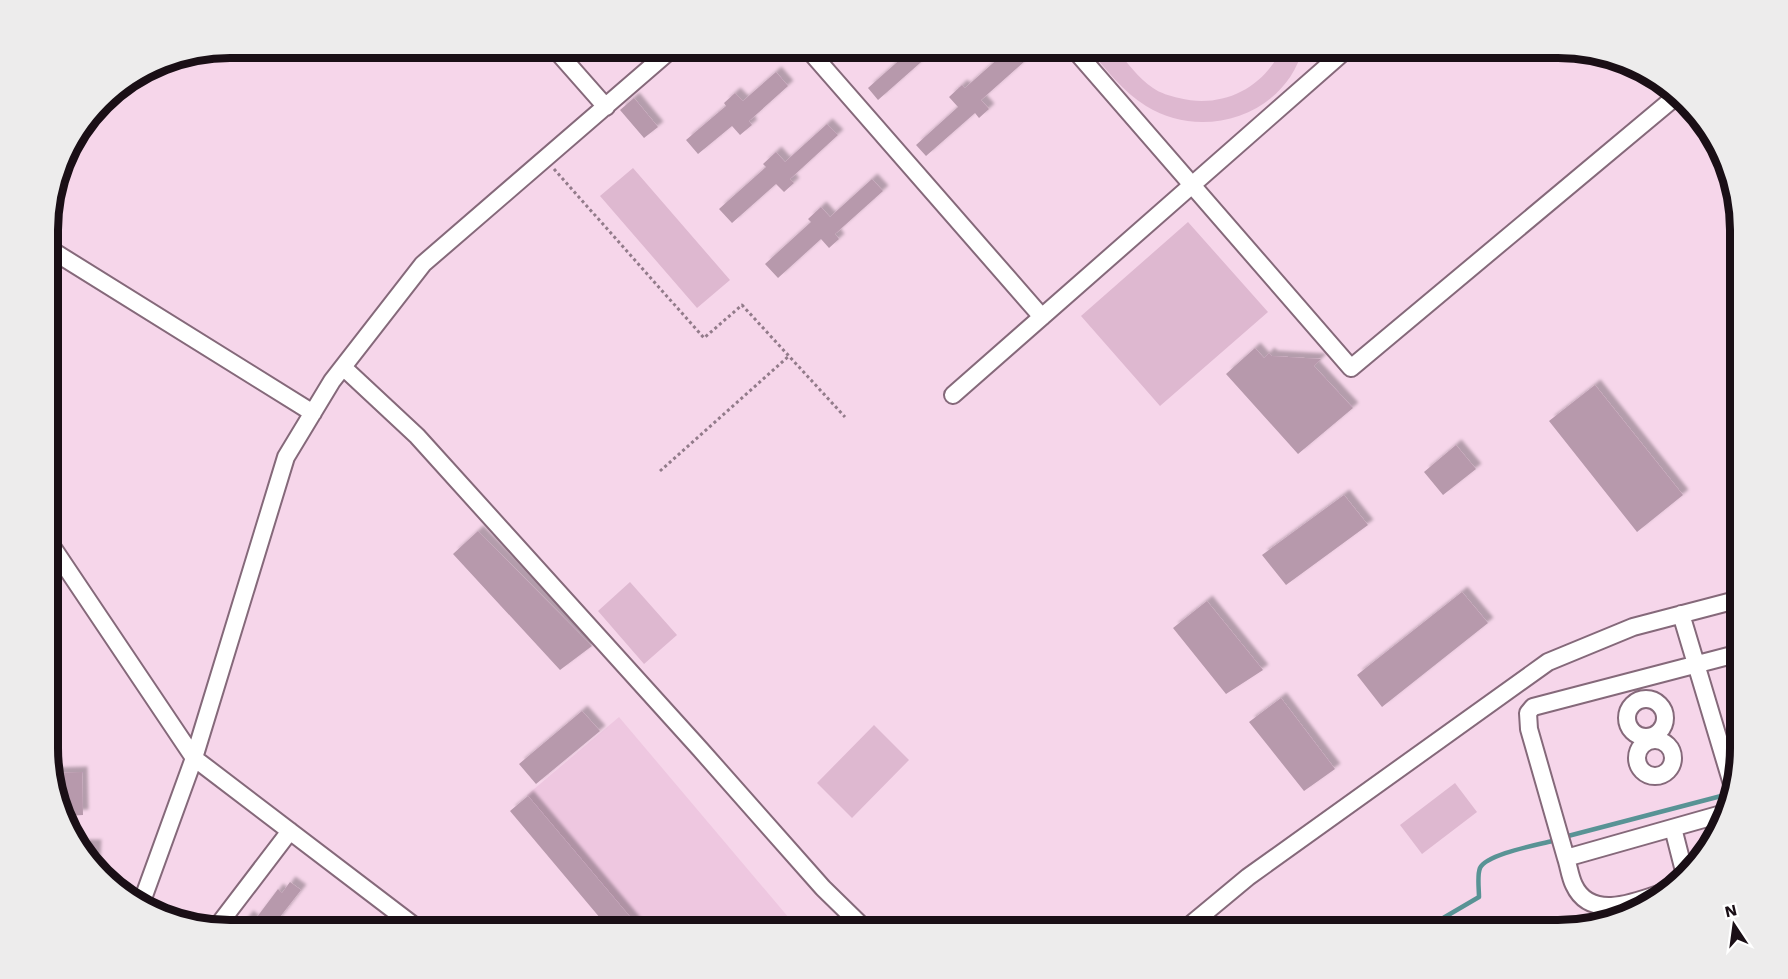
<svg xmlns="http://www.w3.org/2000/svg" width="1788" height="979" font-family="'Work Sans',sans-serif">
  <style>
    .built { fill: #eec7e0 }
    .green { fill: #deb8d0 }
    .lines { fill: none; stroke-linecap: round; stroke-linejoin: round }
    .stream { stroke: #599395; stroke-width: 4.5 }
    .building { fill: #b799ac; filter: url(#shadow) }
    .minor-casing { stroke: #85697a; stroke-width: 20 }
    .path { stroke: #927b8a; stroke-width: 3; stroke-dasharray: 3 3; stroke-linecap: butt }
    .minor { stroke: #fff; stroke-width: 16 }
    .rim { fill: none; stroke: #1a0f16; stroke-width: 8 }
  </style>
  <defs>
    <filter id="shadow"><feDropShadow dx="5.5" dy="-5.5" stdDeviation="1.5" flood-color="#0004"/></filter>
  </defs>
  <rect width="100%" height="100%" fill="#f6d6ea"/>
  <!-- built -->
  <path class="built" d="M 619,717 L 800,931 L 642,931 L 527,795 Z"/>
  <!-- green -->
  <path class="green" d="M 1088,48 L 1115,48 C 1127,62 1138,78 1153,88 C 1160,93 1170,96 1179,98 C 1222,109 1264,88 1282,48 L 1303,48 C 1286,115 1203,142 1146,106 C 1123,92 1106,69 1088,48 Z
    M 633,168 L 730,280 L 697,308 L 600,196 Z
    M 1188,222 L 1268,312 L 1160,406 L 1081,316 Z
    M 630,582 L 677,635 L 644,664 L 598,611 Z
    M 874,725 L 909,760 L 852,818 L 817,783 Z
    M 1455,783 L 1477,812 L 1422,854 L 1400,825 Z"/>
  <g class="lines">
    <!-- stream -->
    <path class="stream" d="M 1568,836 L 1725,795
      M 1421,931 L 1479,897 C 1479,889 1477,875 1480,868 C 1487,854 1537,845 1552,841"/>
  </g>
  <!-- building -->
  <path class="building" d="M 913,48 L 937,48 L 878,100 L 868,88 Z
    M 1010,48 L 1013,48 L 1025,61 L 981,100 L 989,109 L 979,118 L 975,113 L 926,156 L 916,145 L 958,107 L 949,97 L 962,85 L 965,88 Z
    M 776,72 L 788,86 L 749,121 L 752,125 L 740,135 L 732,126 L 698,154 L 686,140 L 726,106 L 724,103 L 735,93 L 743,101 Z
    M 634,98 L 658,127 L 644,138 L 620,110 Z
    M 827,124 L 838,135 L 790,179 L 794,183 L 784,192 L 776,184 L 732,223 L 719,209 L 766,167 L 763,164 L 776,152 L 785,162 Z
    M 872,179 L 883,191 L 835,234 L 839,239 L 829,248 L 821,239 L 778,278 L 765,264 L 811,222 L 808,219 L 821,207 L 830,217 Z
    M 1255,348 L 1264,358 L 1269,353 L 1272,356 L 1321,359 L 1314,366 L 1353,408 L 1298,454 L 1226,374 Z
    M 1595,385 L 1683,495 L 1637,532 L 1549,421 Z
    M 1456,445 L 1476,469 L 1443,495 L 1424,472 Z
    M 1344,495 L 1368,525 L 1286,585 L 1262,555 Z
    M 478,531 L 592,646 L 560,670 L 453,554 Z
    M 1462,592 L 1488,623 L 1382,707 L 1357,675 Z
    M 1207,601 L 1263,670 L 1226,694 L 1173,628 Z
    M 1281,698 L 1335,769 L 1304,791 L 1249,722 Z
    M 582,711 L 600,731 L 536,784 L 519,764 Z
    M 82,772 L 83,815 L 66,816 L 50,773 Z
    M 528,796 L 642,931 L 611,931 L 510,811 Z
    M 77,845 L 96,845 L 95,864 L 79,850 Z
    M 290,882 L 301,890 L 269,931 L 236,931 L 248,916 L 254,921 L 278,889 L 282,893 Z"/>
  <g class="lines">
    <defs>
      <path id="minor" d="M 554,48 L 606,107
        M 807,48 L 1042,317
        M 1073,48 L 1351,368 L 1674,98
        M 48,248 L 313,413
        M 343,367 L 417,436 L 700,749 L 823,888 L 867,931
        M 953,395 L 1348,48
        M 49,542 L 194,758 L 421,931
        M 1681,614 L 1732,784
        M1627 718a19 19 0 1 1 38 0a19 19 0 1 1-38 0Z
        M1637 758a18 18 0 1 1 36 0a18 18 0 1 1-36 0Z
        M 1725,813 L 1566,858 L 1529,729 L 1528,713 L 1533,707 L 1740,653
        M 1673,828 L 1684,871
        M 1566,858 C 1569,867 1570,877 1574,885 C 1591,922 1638,901 1667,891
        M 141,904 L 194,758 L 286,457 L 332,381 L 423,264 L 673,48
        M 216,928 L 290,831
        M 1183,931 L 1248,877 L 1548,662 L 1633,627 L 1740,599"/>
    </defs>
    <!-- minor casing -->
    <use href="#minor" class="minor-casing"/>
    <!-- path -->
    <path class="path" d="M 554,169 L 704,338 L 742,305 L 845,417
      M 660,471 L 789,356"/>
    <!-- minor -->
    <use href="#minor" class="minor"/>
  </g>
  <!-- crop -->
  <path d="M0 0H1788V979H0ZM230 58H1558A172 172 0 0 1 1730 230V748A172 172 0 0 1 1558 920H230A172 172 0 0 1 58 748V230A172 172 0 0 1 230 58Z" fill="#edecec" fill-rule="evenodd"/>
  <path class="rim" d="M230 58H1558A172 172 0 0 1 1730 230V748A172 172 0 0 1 1558 920H230A172 172 0 0 1 58 748V230A172 172 0 0 1 230 58Z"/>
  <!-- north arrow -->
  <g transform="translate(1734 925) rotate(347)" stroke="#ffffff" stroke-width="4.5" paint-order="stroke">
  <path d="M0-4.5L10 22L0 15L-10 22Z" fill="#1a0f16"/>
  <text y="-9" font-size="16" font-weight="bold" text-anchor="middle" fill="#1a0f16">N</text>
  </g>
</svg>
